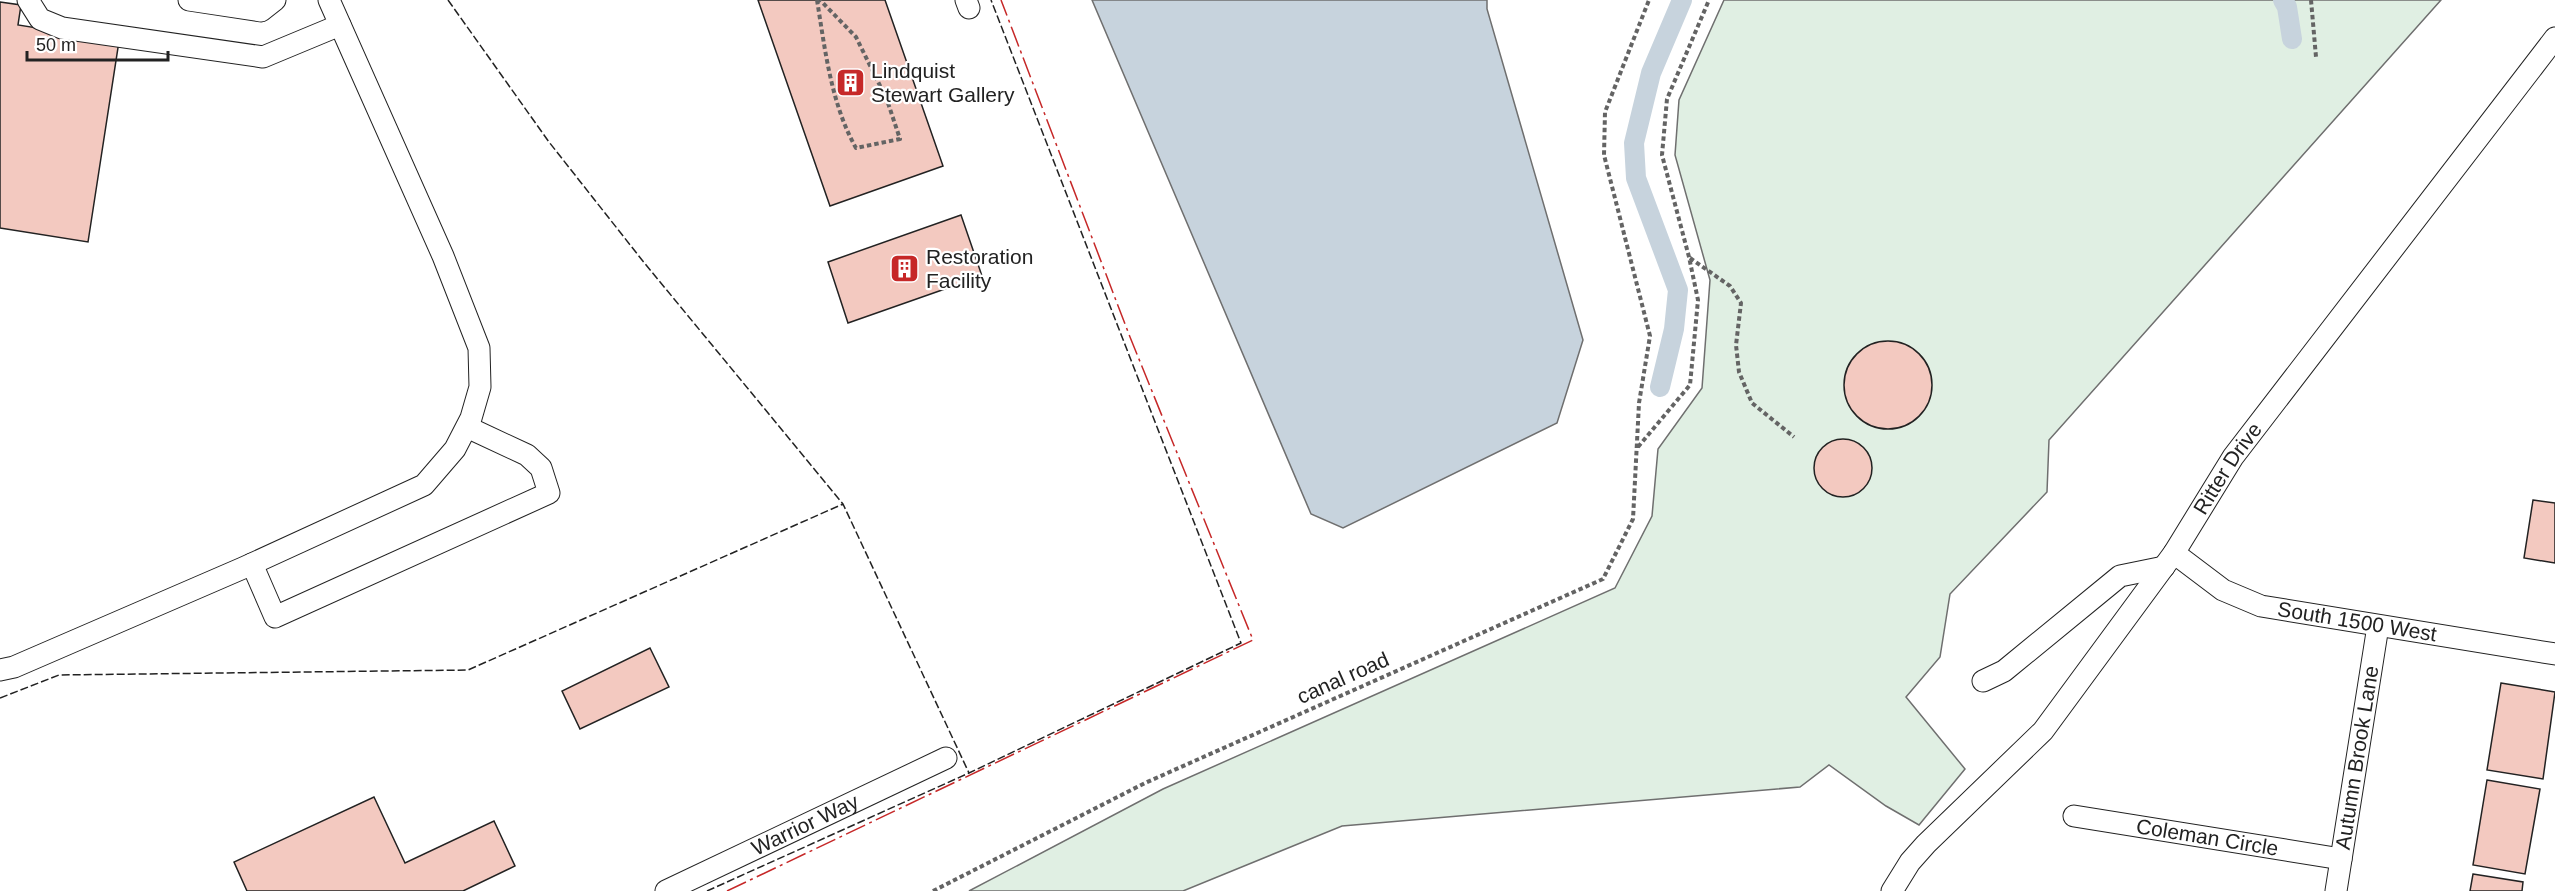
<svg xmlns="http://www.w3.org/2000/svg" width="2555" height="891" font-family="Helvetica,sans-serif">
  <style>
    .green { fill: #e0efe3; stroke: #6f6f6f; stroke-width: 1.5 }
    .water { fill: #c7d3dd; stroke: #6f6f6f; stroke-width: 1.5 }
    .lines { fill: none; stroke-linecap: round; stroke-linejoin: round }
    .canal { stroke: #c7d3dd; stroke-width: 20 }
    .building { fill: #f3c9c0; stroke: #222; stroke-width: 1.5 }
    .minor-casing { stroke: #222; stroke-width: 23 }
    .path { stroke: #646464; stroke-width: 4; stroke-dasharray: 4.5 3; stroke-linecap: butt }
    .minor { stroke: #fff; stroke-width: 21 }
    .fence { stroke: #222; stroke-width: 1.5; stroke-dasharray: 8 3; stroke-linecap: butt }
    .power { stroke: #c62828; stroke-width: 1.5; stroke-dasharray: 21 4.5 3 4.5; stroke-linecap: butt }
    .labels { text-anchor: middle; stroke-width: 4.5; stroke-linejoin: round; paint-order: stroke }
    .poi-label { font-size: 21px; fill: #222; stroke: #fff; text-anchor: start }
    .street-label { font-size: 21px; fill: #222; stroke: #fff }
  </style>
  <rect width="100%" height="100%" fill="#fff"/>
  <!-- green -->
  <path class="green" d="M 1724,0 L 2441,0 L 2049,440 L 2047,492 L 1950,594 L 1940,657 L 1906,697 L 1965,769 L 1919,825 L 1886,806 L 1829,765 L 1800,787 L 1342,826 L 1183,891 L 969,891 L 1163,789 L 1615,588 L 1652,516 L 1658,449 L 1702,388 L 1710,280 L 1675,155 L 1679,100 Z"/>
  <!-- water -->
  <path class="water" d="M 1092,0 L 1487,0 L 1487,9 L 1583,340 L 1557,423 L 1343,528 L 1311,514 Z"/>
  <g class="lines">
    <!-- canal -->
    <path class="canal" d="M 2283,0 L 2287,7 L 2292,39
      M 1660,387 L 1674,329 L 1678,290 L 1636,178 L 1634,143 L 1651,73 L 1682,0"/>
  </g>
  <!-- building -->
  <path class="building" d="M 758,0 L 885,0 L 943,166 L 830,206 Z
    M 0,2 L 21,5 L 18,25 L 119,41 L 88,242 L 0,228 Z
    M 961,215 L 982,276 L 848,323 L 828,262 Z
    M1844 385a44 44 0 1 1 88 0a44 44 0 1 1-88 0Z
    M1814 468a29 29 0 1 1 58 0a29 29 0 1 1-58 0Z
    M 2533,500 L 2555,503 L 2555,563 L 2524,558 Z
    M 650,648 L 669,687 L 580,729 L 562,691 Z
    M 2501,683 L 2555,692 L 2543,779 L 2487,770 Z
    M 2487,780 L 2540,789 L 2525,874 L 2473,865 Z
    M 374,797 L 405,863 L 494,821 L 515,866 L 463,891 L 247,891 L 234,862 Z
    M 2473,874 L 2523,882 L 2522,891 L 2470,891 Z"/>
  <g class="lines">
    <defs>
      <g id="minor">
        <path d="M 28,0 L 40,19 L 62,28 L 263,57 L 340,25"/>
        <path d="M 189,0 L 261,11 L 275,0"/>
        <path d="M 966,0 L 969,8"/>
        <path id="s1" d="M 2174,553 L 2223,590 L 2261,606 L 2555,654"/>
        <path d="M 252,564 L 275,617 L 549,493 L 541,468 L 527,455 L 467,427"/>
        <path d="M 0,670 L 14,667 L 243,568 L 424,485 L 455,449 L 471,418 L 480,387 L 479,348 L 443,256 L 329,0"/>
        <path d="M 1983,681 L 2004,671 L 2120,576 L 2164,567"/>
        <path id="s2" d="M 2074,816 L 2341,859"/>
        <path id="s3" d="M 666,891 L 946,758"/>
        <path id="s4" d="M 1892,891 L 1910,862 L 1926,844 L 2043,731 L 2174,553 L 2233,457 L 2555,38"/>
        <path id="s5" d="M 2336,891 L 2378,626"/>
      </g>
    </defs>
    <!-- minor casing -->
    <use href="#minor" class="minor-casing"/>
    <!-- path -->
    <path class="path" d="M 817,0 C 825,49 831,104 856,148 L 900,139 L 887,100 L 856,37 L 820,0
      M 2311,0 L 2316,57
      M 1690,258 L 1730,286 L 1741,303 L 1736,345 L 1739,372 L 1752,403 L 1794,437
      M 1638,447 L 1690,385 L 1698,300 L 1689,257 L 1662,155 L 1667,99 L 1709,0
      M 933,891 L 1145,783 L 1603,579 L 1633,519 L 1639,403 L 1650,336 L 1604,155 L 1605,112 L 1649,0"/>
    <!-- minor -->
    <use href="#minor" class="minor"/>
    <!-- fence -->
    <path class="fence" d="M 448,0 L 549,142 L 642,260 L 843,504 L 969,773
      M 0,698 L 59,675 L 468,670 L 843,504
      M 707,891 L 969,773 L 1241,643 L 991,0"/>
    <!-- power -->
    <path class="power" d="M 727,891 L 1253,640 L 1130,337 L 1001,0"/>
  </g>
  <!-- icons -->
  <defs>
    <symbol id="building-square" viewBox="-11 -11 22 22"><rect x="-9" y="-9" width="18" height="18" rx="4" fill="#c62828" stroke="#fff"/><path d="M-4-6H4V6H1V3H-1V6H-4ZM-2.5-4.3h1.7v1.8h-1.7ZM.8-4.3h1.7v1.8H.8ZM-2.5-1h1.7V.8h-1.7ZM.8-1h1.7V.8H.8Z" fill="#fff"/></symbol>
  </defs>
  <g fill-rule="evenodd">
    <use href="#building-square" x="834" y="66" width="33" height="33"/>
    <use href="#building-square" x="888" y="252" width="33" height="33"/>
  </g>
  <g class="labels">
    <!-- poi labels -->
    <g class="poi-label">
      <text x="871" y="78">Lindquist<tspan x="871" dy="24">Stewart Gallery</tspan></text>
      <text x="926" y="264">Restoration<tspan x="926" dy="24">Facility</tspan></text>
    </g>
    <!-- street labels -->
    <g class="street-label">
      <text dy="7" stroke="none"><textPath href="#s4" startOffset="542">Ritter Drive</textPath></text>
      <text dy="7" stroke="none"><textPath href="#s1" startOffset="200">South 1500 West</textPath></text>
      <text transform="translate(1343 678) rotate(-24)" y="7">canal road</text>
      <text dy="7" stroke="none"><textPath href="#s5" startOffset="135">Autumn Brook Lane</textPath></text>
      <text dy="7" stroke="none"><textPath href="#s3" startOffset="154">Warrior Way</textPath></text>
      <text dy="7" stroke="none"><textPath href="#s2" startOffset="135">Coleman Circle</textPath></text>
    </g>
  </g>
  <!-- scale -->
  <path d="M27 51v9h141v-9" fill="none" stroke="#222222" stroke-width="3"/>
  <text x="36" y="51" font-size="18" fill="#222222" stroke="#ffffff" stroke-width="4.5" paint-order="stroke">50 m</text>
</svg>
